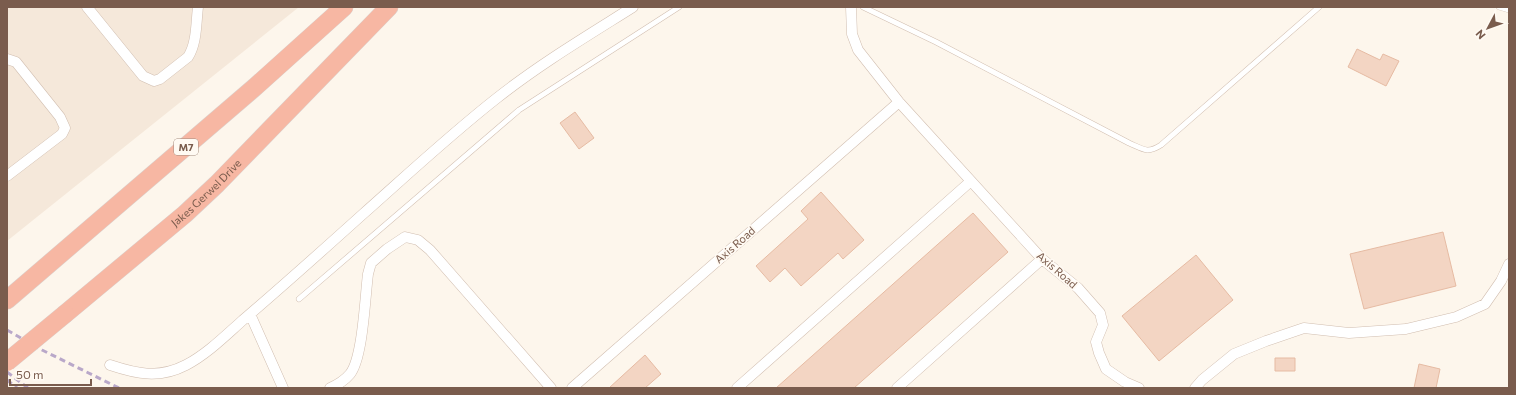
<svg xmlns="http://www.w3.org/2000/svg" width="1516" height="395" font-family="Commissioner,sans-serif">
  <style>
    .residential { fill: #f5e8da }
    .building { fill: #f3d5c3; stroke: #e6bba3 }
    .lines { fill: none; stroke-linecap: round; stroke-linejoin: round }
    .lane-casing { stroke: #d1beb0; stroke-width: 6 }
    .street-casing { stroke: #d1beb0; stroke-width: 11 }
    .highway-casing { stroke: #dad1cd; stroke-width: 19 }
    .lane { stroke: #fff; stroke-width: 5 }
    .street { stroke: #fff; stroke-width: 10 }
    .highway { stroke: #f7b7a3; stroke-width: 18 }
    .rail { stroke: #b9a8c9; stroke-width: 3; stroke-dasharray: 6 4; stroke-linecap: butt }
    .highway-bridge-casing { stroke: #dad1cd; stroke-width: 19; stroke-linecap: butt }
    .highway-bridge { stroke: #f7b7a3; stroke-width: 18 }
    .labels { text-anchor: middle; stroke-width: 3.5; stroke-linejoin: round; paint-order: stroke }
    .shield { fill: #fffaf3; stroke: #a28b7f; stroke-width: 1 }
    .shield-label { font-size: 10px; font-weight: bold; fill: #7a5c4d }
    .street-label { font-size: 11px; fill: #7a5c4d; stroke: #fffaf3 }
  </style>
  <rect width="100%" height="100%" fill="#fdf6ec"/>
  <!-- residential -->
  <path class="residential" d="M 7,7 L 299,7 L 7,241 Z"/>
  <!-- building -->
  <path class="building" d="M 1357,49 L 1380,60 L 1383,54 L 1399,61 L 1386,86 L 1348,67 Z
    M 575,112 L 594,138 L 579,149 L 560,123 Z
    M 821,192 L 864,240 L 843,259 L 838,253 L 801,286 L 785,268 L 770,282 L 756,266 L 808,219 L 801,211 Z
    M 973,213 L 1008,252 L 854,388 L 776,388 Z
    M 1443,232 L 1456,286 L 1364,309 L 1350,254 Z
    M 1196,255 L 1233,300 L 1159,361 L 1122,316 Z
    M 645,355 L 661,374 L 645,388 L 609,388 Z
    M 1275,358 L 1295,358 L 1295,371 L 1275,371 Z
    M 1419,364 L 1440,369 L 1436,388 L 1414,388 Z"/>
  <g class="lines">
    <defs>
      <path id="lane" d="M 863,7 L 936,42 L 1129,143 C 1143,149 1147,154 1161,145 L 1319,7
        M 1499,7 L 1509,10
        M 299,299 L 519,110 L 679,7"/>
      <path id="street" d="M 87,7 L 143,76 L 154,81 L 160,79 L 188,57 C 197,43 196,23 198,7
        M 851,7 L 852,34 L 858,50 L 899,102 L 1042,259 L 1078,288 L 1100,313 L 1103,325 L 1096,342 L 1099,353 L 1106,369 L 1125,382 L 1139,388
        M 7,59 L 16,62 L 60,117 L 65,128 L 62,134 L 7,176
        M 250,314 L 283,388
        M 110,365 C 137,374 159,379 186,365 C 207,354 225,336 243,320 C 283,286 323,250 363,214 C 407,175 451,134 497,98 C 540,64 587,36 633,7
        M 330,388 C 337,385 345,380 350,374 C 363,358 365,297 368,274 L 371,263 L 387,249 L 405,237 L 418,240 L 430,250 L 551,388
        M 572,388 L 899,102
        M 737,388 L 971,181
        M 897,388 L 1042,259
        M 1195,388 L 1202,380 L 1234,354 L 1266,341 L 1304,328 L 1349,333 L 1406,329 L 1456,317 L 1485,304 L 1501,281 L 1509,264"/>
      <g id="highway">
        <path d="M 7,300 L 255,87 L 344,7"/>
        <path id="s1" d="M 65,314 L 185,214 L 217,184 L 389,7"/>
      </g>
    </defs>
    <!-- lane casing -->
    <use href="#lane" class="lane-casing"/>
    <!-- street casing -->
    <use href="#street" class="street-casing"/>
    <!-- highway casing -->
    <use href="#highway" class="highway-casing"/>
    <!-- lane -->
    <use href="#lane" class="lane"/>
    <!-- street -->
    <use href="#street" class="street"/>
    <!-- highway -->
    <use href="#highway" class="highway"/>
    <!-- rail -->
    <path class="rail" d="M 7,330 L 42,350 L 119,388
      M 7,372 L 28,388
      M 7,380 L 17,388"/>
    <defs>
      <path id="highway-bridge" d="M 7,362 L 65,314"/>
    </defs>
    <!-- highway-bridge casing -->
    <use href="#highway-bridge" class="highway-bridge-casing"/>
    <!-- highway-bridge -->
    <use href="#highway-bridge" class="highway-bridge"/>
  </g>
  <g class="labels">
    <!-- shield labels -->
    <rect class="shield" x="174" y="139" width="24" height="16" rx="3"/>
    <g class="shield-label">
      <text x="186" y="151">M7</text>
    </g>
    <!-- street labels -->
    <g class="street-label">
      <text dy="4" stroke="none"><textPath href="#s1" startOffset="186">Jakes Gerwel Drive</textPath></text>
      <text transform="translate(735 245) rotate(-41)" y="4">Axis Road</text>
      <text transform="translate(1057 270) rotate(41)" y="4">Axis Road</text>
    </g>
  </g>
  <!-- border -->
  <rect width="1516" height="395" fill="none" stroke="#7a5c4d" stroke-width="16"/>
  <!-- north arrow -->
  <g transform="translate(1488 28) rotate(229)" stroke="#fffaf3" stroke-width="3" paint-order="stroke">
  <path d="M0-3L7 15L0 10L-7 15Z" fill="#7a5c4d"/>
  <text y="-6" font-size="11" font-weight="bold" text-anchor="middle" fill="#7a5c4d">N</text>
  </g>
  <!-- scale -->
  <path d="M10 379v6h81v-6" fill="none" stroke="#7a5c4d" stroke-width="2"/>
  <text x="16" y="379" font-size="12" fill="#7a5c4d" stroke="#fffaf3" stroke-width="3" paint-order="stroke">50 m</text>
</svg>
